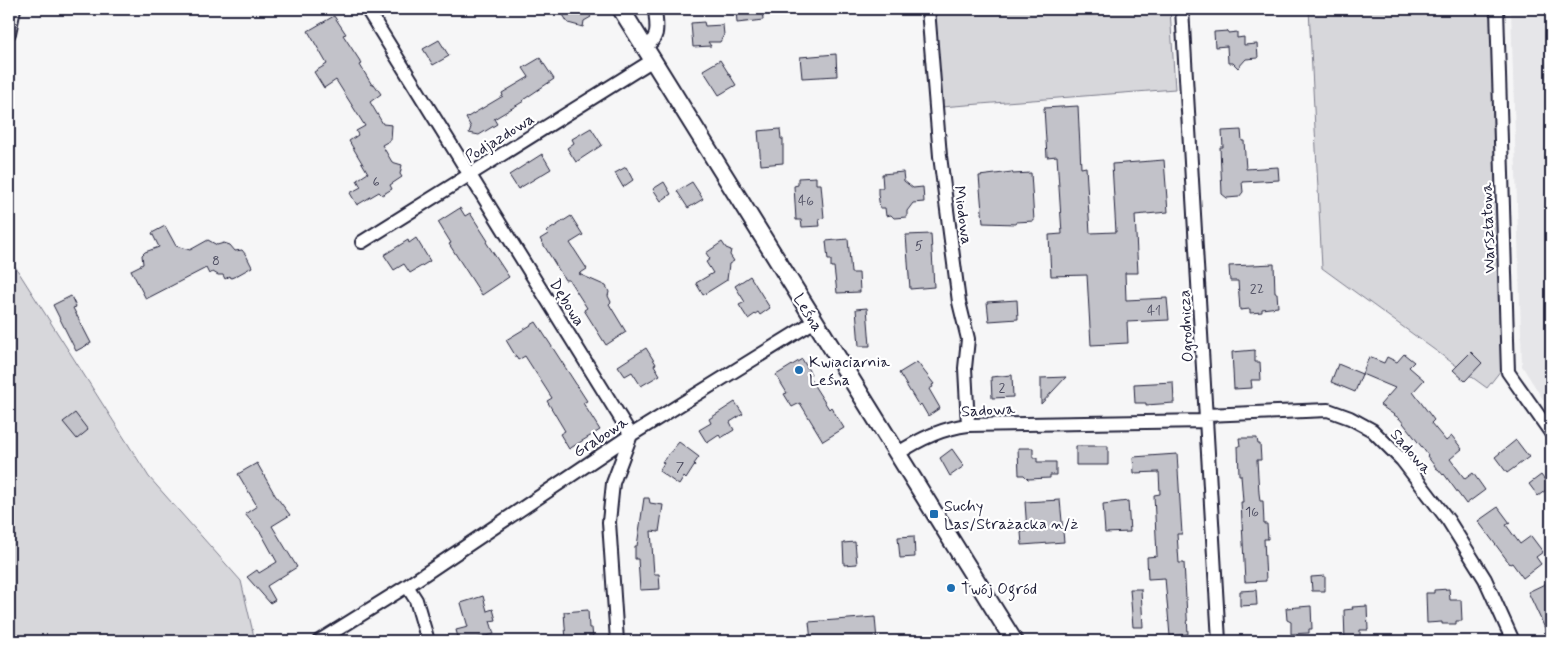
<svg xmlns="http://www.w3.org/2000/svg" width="1560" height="650" font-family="Mynerve,sans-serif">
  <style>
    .built { fill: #e6e6e9 }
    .green { fill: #d7d7db; stroke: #7c7c8b }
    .building { fill: #c2c2c9; stroke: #22223b }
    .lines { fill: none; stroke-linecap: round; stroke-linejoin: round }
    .minor-casing { stroke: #22223b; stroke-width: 16 }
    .tertiary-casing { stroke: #22223b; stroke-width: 20 }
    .minor { stroke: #fff; stroke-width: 12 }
    .tertiary { stroke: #fff; stroke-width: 16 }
    .poi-dot { fill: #1f6fb2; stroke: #fff; stroke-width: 2 }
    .labels { text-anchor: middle; stroke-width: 4.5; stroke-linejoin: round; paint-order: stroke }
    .number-label { font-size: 14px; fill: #4a4a5e }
    .street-label { font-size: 16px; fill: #22223b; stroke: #fff }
    .poi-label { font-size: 16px; fill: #22223b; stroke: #fff; text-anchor: start }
  </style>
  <rect width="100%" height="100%" fill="#f6f6f7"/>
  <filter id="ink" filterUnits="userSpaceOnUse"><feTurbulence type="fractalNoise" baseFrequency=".02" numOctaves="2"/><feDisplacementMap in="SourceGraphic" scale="10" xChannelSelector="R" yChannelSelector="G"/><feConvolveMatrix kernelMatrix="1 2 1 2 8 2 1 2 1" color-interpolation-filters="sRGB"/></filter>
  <g filter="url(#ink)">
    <!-- built -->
    <path class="built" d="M 1511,9 L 1551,9 L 1551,412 L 1522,366 Z"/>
    <!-- green -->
    <path class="green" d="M 935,9 L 1170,9 L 1175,89 L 941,107 Z
      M 1309,9 L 1493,9 L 1501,370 L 1487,388 L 1322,268 Z
      M 9,257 L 149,477 L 241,581 L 255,641 L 9,641 Z"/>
    <!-- building -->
    <path class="building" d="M 570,9 L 585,9 L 591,17 L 584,21 L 583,27 L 568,23 L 562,13 Z
      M 736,9 L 762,9 L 763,20 L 737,23 Z
      M 334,16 L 346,34 L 343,35 L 362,64 L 360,65 L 372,85 L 374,84 L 381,94 L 370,102 L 383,124 L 392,125 L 391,140 L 382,145 L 392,162 L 402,165 L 400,174 L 402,177 L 390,185 L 392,189 L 382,195 L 379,192 L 357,205 L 350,193 L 361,187 L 357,180 L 368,173 L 349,141 L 358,135 L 356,131 L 365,126 L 336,80 L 324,88 L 314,72 L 327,64 L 308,31 Z
      M 704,22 L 705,26 L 723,25 L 724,35 L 720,42 L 708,42 L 711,46 L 693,47 L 691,23 Z
      M 1228,31 L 1228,33 L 1237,32 L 1237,38 L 1244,37 L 1244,45 L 1257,44 L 1258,58 L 1246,59 L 1238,68 L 1233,63 L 1228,63 L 1227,46 L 1215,47 L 1214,32 Z
      M 439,40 L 449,56 L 433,65 L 423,49 Z
      M 836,54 L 837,76 L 802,78 L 800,57 Z
      M 540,58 L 554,79 L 523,100 L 524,101 L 494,119 L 497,124 L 479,135 L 469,133 L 471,127 L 466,118 L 503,96 L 502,93 L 529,77 L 523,68 Z
      M 720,60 L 736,85 L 719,95 L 703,70 Z
      M 1078,106 L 1081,168 L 1086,167 L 1090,233 L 1116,232 L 1112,164 L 1164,160 L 1168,212 L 1135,215 L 1138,273 L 1125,273 L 1126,300 L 1167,298 L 1169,320 L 1127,322 L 1128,343 L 1091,345 L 1087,275 L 1051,276 L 1049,235 L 1062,234 L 1057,156 L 1047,157 L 1044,108 Z
      M 591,128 L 602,145 L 576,162 L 567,148 L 574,143 L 572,139 Z
      M 780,129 L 781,139 L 783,139 L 783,163 L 761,165 L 758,131 Z
      M 1241,130 L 1242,141 L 1244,141 L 1246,169 L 1278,167 L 1279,180 L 1242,182 L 1243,192 L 1239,197 L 1227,198 L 1222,194 L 1220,147 L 1223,147 L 1222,131 Z
      M 542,154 L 551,169 L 518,189 L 509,175 Z
      M 626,167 L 633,180 L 623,187 L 615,173 Z
      M 903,172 L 904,181 L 913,188 L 923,187 L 924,202 L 913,203 L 907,211 L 907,217 L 894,218 L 891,215 L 886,216 L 885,208 L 880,208 L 878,194 L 878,188 L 883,188 L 882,174 Z
      M 1012,172 L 1013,174 L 1031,173 L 1034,221 L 1016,222 L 1016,224 L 983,223 L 979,176 Z
      M 816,177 L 816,184 L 821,184 L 824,218 L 819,219 L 820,226 L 802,227 L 801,220 L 796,220 L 794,186 L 798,185 L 798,178 Z
      M 664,182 L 671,194 L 661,201 L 653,189 Z
      M 692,182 L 703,199 L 688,208 L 677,191 Z
      M 460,208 L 465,216 L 470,213 L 488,241 L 486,242 L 509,277 L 482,295 L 449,244 L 451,243 L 438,222 Z
      M 571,216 L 583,235 L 570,243 L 587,269 L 579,274 L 606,286 L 609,292 L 608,296 L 611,302 L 609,304 L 626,332 L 606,345 L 584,310 L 587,308 L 569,280 L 565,280 L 540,239 L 548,234 L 546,232 Z
      M 165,226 L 176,246 L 190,250 L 208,240 L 217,245 L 224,243 L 230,245 L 235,251 L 242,250 L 246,255 L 252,267 L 236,276 L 231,278 L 230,276 L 225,279 L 223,275 L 218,275 L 213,272 L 209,274 L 206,268 L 146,299 L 131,270 L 143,264 L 142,255 L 145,252 L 159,247 L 152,233 Z
      M 931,234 L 934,287 L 910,289 L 906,235 Z
      M 416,238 L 430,261 L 410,273 L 404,264 L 394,270 L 384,255 L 408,240 L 409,243 Z
      M 848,239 L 851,273 L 859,273 L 860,292 L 837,293 L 834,267 L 831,267 L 831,260 L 828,260 L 826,241 Z
      M 722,242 L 726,248 L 731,250 L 730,255 L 734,261 L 729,264 L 727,280 L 703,295 L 696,283 L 713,273 L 706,262 L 710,259 L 706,253 Z
      M 1274,264 L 1275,293 L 1277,293 L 1278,307 L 1262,309 L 1262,312 L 1250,313 L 1250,309 L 1240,310 L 1238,281 L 1230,281 L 1229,266 Z
      M 750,276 L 770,308 L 760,315 L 758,312 L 748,319 L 739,305 L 745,302 L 735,286 Z
      M 71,296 L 76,307 L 73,308 L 91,343 L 76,351 L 53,305 Z
      M 1017,300 L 1018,319 L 989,321 L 987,302 Z
      M 867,308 L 870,346 L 859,346 L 856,309 Z
      M 536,322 L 587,401 L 583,403 L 600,430 L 569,449 L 560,434 L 565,431 L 547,401 L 552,398 L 525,356 L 518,360 L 506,340 Z
      M 646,348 L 656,364 L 654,365 L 660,375 L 641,386 L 632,372 L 625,376 L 618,366 Z
      M 1255,350 L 1255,362 L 1260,362 L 1261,380 L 1251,380 L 1252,388 L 1234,389 L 1232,352 Z
      M 1471,352 L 1482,363 L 1465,381 L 1453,370 Z
      M 1404,354 L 1414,362 L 1409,367 L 1424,380 L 1413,392 L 1434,420 L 1431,423 L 1446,441 L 1452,436 L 1462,449 L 1450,459 L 1465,479 L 1473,473 L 1485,490 L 1466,504 L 1444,474 L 1443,475 L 1438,469 L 1437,469 L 1427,456 L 1428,455 L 1400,419 L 1380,405 L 1395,388 L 1362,374 L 1369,357 L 1384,363 L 1387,357 L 1397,362 Z
      M 802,359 L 811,374 L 808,376 L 829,409 L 831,407 L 844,428 L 823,441 L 800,403 L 792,407 L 784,394 L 787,393 L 776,375 Z
      M 917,362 L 934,384 L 932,385 L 933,387 L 929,389 L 940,408 L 928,416 L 921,404 L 919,406 L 899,373 Z
      M 1338,364 L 1362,374 L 1355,392 L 1331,382 Z
      M 1012,375 L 1013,397 L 992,398 L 991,377 Z
      M 1066,377 L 1041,404 L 1041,378 Z
      M 1173,382 L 1174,403 L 1146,405 L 1146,403 L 1135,403 L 1134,384 Z
      M 735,402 L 743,414 L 730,422 L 734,430 L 721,438 L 719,435 L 707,443 L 699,430 L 711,423 L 709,419 Z
      M 75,413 L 88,430 L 77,439 L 63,422 Z
      M 1239,438 L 1257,438 L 1258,444 L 1260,444 L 1261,460 L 1257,460 L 1259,493 L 1260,501 L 1263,501 L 1264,524 L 1267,524 L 1268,539 L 1264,539 L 1266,581 L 1245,582 L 1241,502 L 1243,502 L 1241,475 L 1239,475 L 1238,446 L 1240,446 Z
      M 1516,440 L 1529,457 L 1507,473 L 1495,457 Z
      M 679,442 L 699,457 L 694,464 L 695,465 L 686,479 L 684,477 L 679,485 L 659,471 L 664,463 L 662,462 Z
      M 1076,446 L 1108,446 L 1108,465 L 1076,465 Z
      M 1018,448 L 1033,448 L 1033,458 L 1037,458 L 1037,462 L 1056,462 L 1056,475 L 1050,475 L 1050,478 L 1028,479 L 1024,475 L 1019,475 Z
      M 952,449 L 964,466 L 950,476 L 940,458 Z
      M 1177,454 L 1182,534 L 1177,534 L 1179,563 L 1184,563 L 1188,634 L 1170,636 L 1165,578 L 1148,579 L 1147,557 L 1157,556 L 1154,495 L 1160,494 L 1159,472 L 1134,473 L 1133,457 Z
      M 257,463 L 275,495 L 290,515 L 272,526 L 297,567 L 267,586 L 275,600 L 270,603 L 247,577 L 257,570 L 259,573 L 277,562 L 261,533 L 245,514 L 257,506 L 238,474 Z
      M 1541,475 L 1550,487 L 1538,496 L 1529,484 Z
      M 644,498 L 649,498 L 650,503 L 663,505 L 659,532 L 651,531 L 654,574 L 659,574 L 660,589 L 640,590 L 638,559 L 635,559 L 635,546 L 637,546 Z
      M 1060,500 L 1064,542 L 1022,545 L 1021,532 L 1027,531 L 1025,502 Z
      M 1128,501 L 1130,532 L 1105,533 L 1103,504 Z
      M 1498,507 L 1510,523 L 1506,525 L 1520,544 L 1531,536 L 1543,552 L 1536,557 L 1541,564 L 1523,578 L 1512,563 L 1510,564 L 1478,521 Z
      M 914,536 L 915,557 L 900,558 L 898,537 Z
      M 855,542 L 857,564 L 844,565 L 843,543 Z
      M 1325,576 L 1325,591 L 1312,591 L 1311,577 Z
      M 1551,581 L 1551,641 L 1528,592 Z
      M 1130,589 L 1141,589 L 1143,627 L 1133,627 Z
      M 1449,589 L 1450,600 L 1461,600 L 1462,621 L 1456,621 L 1456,624 L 1442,624 L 1442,622 L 1427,623 L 1426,593 L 1434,593 L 1434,590 Z
      M 1256,590 L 1257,605 L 1240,606 L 1240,591 Z
      M 483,596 L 487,611 L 493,609 L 496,620 L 490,621 L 494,634 L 468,641 L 459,641 L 456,630 L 468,627 L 461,603 Z
      M 1311,606 L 1312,629 L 1309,629 L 1309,633 L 1291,634 L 1291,622 L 1287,620 L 1286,608 Z
      M 1367,606 L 1368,630 L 1360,630 L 1360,641 L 1345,641 L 1344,610 L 1353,609 L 1352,607 Z
      M 588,610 L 589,628 L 592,628 L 593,639 L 582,640 L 576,636 L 571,641 L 566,641 L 564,612 Z
      M 875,617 L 877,641 L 811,641 L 809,622 Z"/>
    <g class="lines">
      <defs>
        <path id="minor" d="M 367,9 L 631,435 L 613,483 L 609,522 L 617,641
          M 928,9 L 940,156 L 959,302 L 968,339 L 965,368 L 968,425
          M 1182,9 L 1219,641
          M 1497,9 L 1508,372 L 1551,433
          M 9,33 L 14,9
          M 645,47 C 661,37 656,25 655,9
          M 362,242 L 653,60
          M 1206,415 L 1328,410 L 1350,418 L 1372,430 L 1402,460 L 1448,520 L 1485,579 L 1513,641
          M 897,454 C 918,440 943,428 968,425 L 1206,421
          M 407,586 L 416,600 L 428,641
          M 319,641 L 407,586 L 631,435 L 815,321"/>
        <path id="tertiary" d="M 621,9 L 1014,641"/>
      </defs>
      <!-- minor casing -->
      <use href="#minor" class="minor-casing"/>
      <!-- tertiary casing -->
      <use href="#tertiary" class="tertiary-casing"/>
      <!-- minor -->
      <use href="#minor" class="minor"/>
      <!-- tertiary -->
      <use href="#tertiary" class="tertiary"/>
    </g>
  </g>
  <!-- markers -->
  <g class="poi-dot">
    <circle cx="799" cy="370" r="5"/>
    <rect x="929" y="509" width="10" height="10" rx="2.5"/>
    <circle cx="951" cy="588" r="5"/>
  </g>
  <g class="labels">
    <!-- number labels -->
    <g class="number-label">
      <text x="376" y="186">6</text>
      <text x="806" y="205">46</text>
      <text x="919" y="250">5</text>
      <text x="216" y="265">8</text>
      <text x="1257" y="293">22</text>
      <text x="1154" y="315">41</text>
      <text x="1002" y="392">2</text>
      <text x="680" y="471">7</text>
      <text x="1252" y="516">16</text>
    </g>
    <!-- street labels -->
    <g class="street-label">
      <text transform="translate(499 137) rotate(-32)" y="6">Podjazdowa</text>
      <text transform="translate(964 215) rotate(82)" y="6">Miodowa</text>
      <text transform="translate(1487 228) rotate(-92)" y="6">Warsztatowa</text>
      <text transform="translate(568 302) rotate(58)" y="6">Dębowa</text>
      <text transform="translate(809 312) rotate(58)" y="6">Leśna</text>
      <text transform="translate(1185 326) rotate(-93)" y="6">Ogrodnicza</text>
      <text transform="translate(988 409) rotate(-3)" y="6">Sadowa</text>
      <text transform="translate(600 436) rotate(-33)" y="6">Grabowa</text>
      <text transform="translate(1412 451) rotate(49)" y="6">Sadowa</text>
    </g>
    <!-- poi labels -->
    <g class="poi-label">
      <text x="809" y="367">Kwiaciarnia<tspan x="809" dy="18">Leśna</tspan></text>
      <text x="944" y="511">Suchy<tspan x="944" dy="18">Las/Strażacka n/ż</tspan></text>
      <text x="961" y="594">Twój Ogród</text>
    </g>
  </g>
  <!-- margin -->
  <rect width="1560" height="650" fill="none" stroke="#fff" stroke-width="30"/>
  <rect x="15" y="15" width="1530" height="620" fill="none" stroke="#22223b" stroke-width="2" filter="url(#ink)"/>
</svg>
